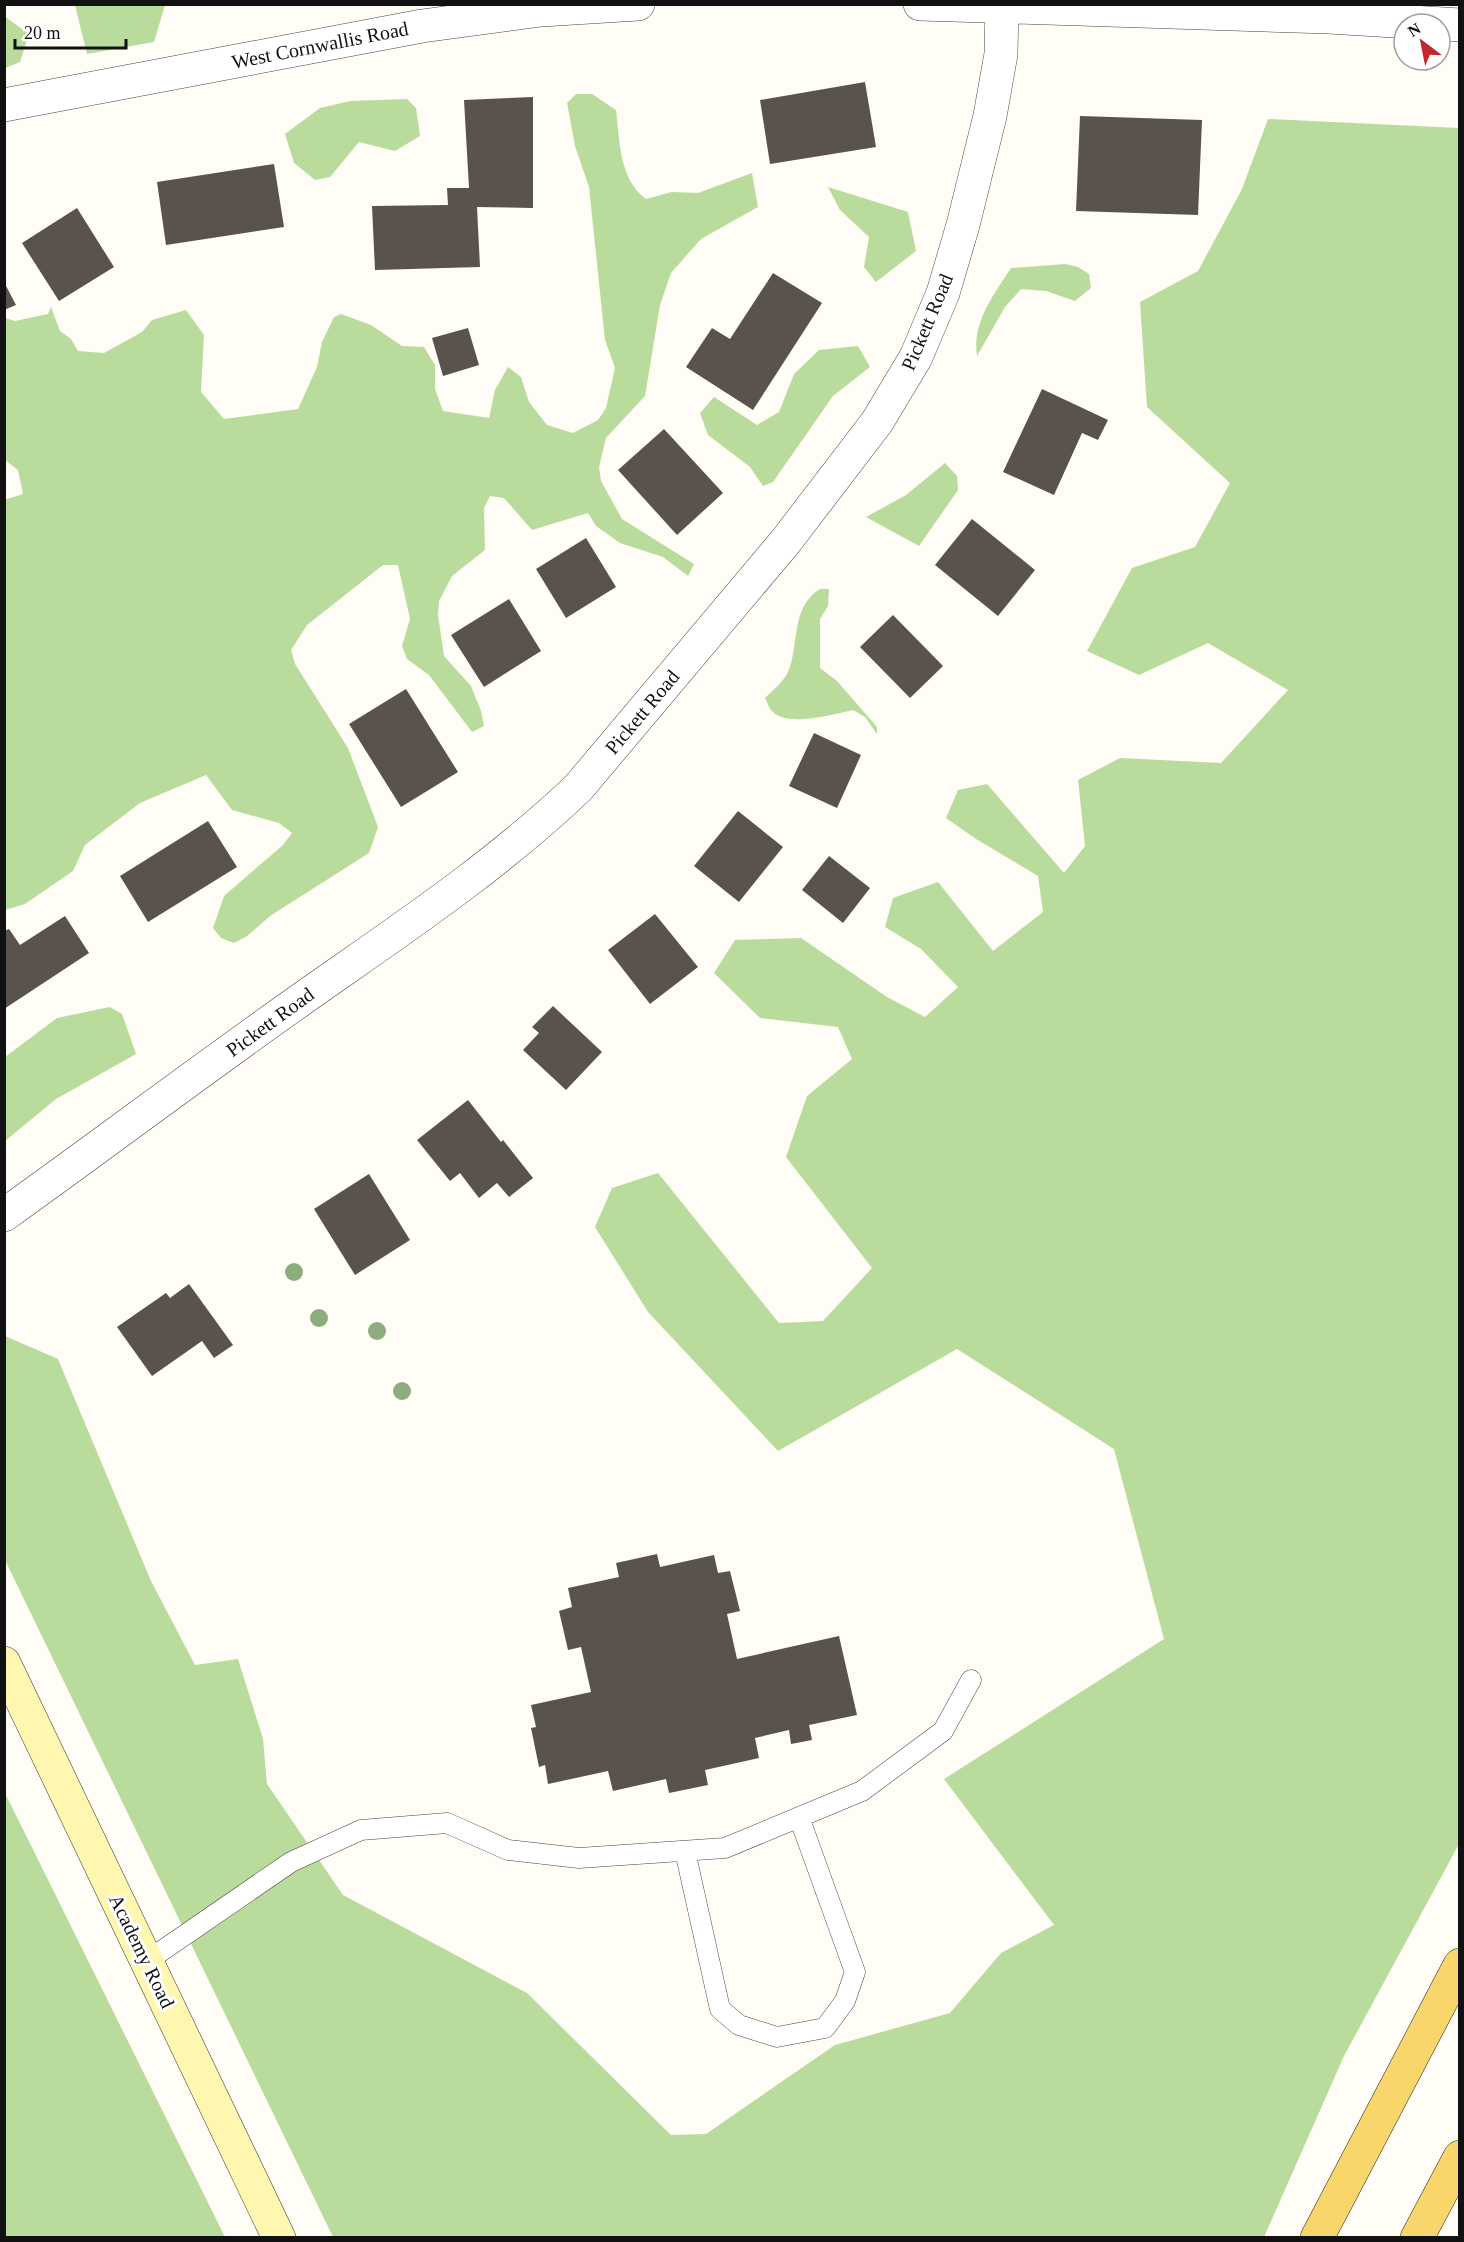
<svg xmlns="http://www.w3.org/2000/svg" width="1464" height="2242" font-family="Georgia,serif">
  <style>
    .forest { fill: #b9dc9c }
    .building { fill: #5a524d }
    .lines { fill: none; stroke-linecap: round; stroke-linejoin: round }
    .service-casing { stroke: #444; stroke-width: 21 }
    .tertiary-casing { stroke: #444; stroke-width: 34 }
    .secondary-casing { stroke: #333; stroke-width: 34 }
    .primary-casing { stroke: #222; stroke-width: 34 }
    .service { stroke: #fff; stroke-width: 20 }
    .tertiary { stroke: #fff; stroke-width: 33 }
    .secondary { stroke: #fff6b0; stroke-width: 33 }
    .primary { stroke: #f9d66b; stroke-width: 33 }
    .tree { fill: #8dad7f }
    .labels { text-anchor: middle; stroke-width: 6; stroke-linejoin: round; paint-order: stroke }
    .street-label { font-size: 20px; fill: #111; stroke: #fff }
  </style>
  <rect width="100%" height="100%" fill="#fffdf5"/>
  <!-- forest -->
  <path class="forest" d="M 75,5 L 75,4 L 165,5 L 154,42 L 87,54 Z
    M 4,16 L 29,34 L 20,62 L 5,68 Z
    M 576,94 L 592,94 L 616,110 C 620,142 619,179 646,199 L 672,192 L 698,193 L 752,173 L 758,207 L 701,239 L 671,273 L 660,305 L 645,396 L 606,438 L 599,467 L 601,481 L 622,519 L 694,564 L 688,576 L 663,557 L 620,543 L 596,526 L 588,513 L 532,530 L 504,498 L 490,496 L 484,508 L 485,550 L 452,576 L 439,601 L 438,615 L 444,656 L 471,686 L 481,711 L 484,726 L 472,732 L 429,675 L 407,659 L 402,646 L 410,619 L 398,565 L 383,565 L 307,625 L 291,650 L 295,664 L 348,748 L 378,827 L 369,853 L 270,916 L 247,936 L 234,943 L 221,938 L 213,928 L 224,896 L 283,845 L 292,833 L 279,823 L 232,810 L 206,775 L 140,803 L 85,845 L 73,871 L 25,904 L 5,910 L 4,500 L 23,494 L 18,470 L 5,460 L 5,318 L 15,321 L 48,314 L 51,307 L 60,331 L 71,339 L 78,351 L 104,353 L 142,332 L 152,320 L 186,310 L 204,335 L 201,392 L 224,419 L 298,409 L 317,367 L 322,342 L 334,317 L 341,314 L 371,325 L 402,346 L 424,347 L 435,365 L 435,389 L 443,411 L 489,418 L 495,390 L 508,367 L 521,377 L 529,402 L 547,425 L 573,433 L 598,420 L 606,408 L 615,368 L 605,340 L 589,187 L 575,146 L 567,103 Z
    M 407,99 L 416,108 L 420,136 L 395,151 L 359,142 L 330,177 L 315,180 L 294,163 L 285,134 L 320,108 L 350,101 Z
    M 1268,119 L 1459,128 L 1459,1844 L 1344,2056 L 1264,2237 L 333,2237 L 5,1560 L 5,1336 L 58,1359 L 151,1581 L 195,1665 L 238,1659 L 263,1739 L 267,1784 L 343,1895 L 527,1993 L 671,2135 L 706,2134 L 835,2045 L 950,2013 L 1001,1953 L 1054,1925 L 944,1779 L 1164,1639 L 1114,1449 L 957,1349 L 778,1451 L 648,1312 L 595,1227 L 612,1188 L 658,1173 L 779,1323 L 823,1321 L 872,1268 L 786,1157 L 807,1096 L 852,1059 L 838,1027 L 760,1018 L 714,973 L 735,940 L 801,938 L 887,997 L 925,1017 L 958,987 L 921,949 L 885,927 L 893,898 L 938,882 L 993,951 L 1043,912 L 1038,876 L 976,839 L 946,818 L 958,790 L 987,784 L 1064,873 L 1085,846 L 1078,780 L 1120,758 L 1221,763 L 1288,690 L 1208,643 L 1139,675 L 1087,651 L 1132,568 L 1195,547 L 1230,483 L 1147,407 L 1140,302 L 1198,271 L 1242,189 Z
    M 828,187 L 908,212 L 916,251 L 876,282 L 864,267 L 869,237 L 840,210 Z
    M 1065,264 L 1078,267 L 1089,274 L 1091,288 L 1075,301 L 1046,291 L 1021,289 L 1005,307 L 977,356 C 972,322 993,296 1011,268 Z
    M 858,346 L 870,367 L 833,396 L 773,482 L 763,486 L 750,467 L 708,435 L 700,413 L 714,397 L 757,425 L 779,412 L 794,374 L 819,350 Z
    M 945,463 L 957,476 L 958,490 L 919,546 L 866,517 L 906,495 Z
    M 820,589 L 829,589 L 828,606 L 820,619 L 820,668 L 837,681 L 877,727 L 877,734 L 865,717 L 853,710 C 835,714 786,728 772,711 C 769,708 767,702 765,698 C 772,691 782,683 787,674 C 800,649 789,608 820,589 Z
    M 110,1007 L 122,1014 L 136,1054 L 56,1099 L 5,1141 L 5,1057 L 57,1018 Z
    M 5,1793 L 225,2237 L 5,2237 Z"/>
  <!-- building -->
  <path class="building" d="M 865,82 L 876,147 L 770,164 L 760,100 Z
    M 533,97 L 533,208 L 477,207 L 480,267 L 375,270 L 372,206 L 448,205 L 447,188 L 469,188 L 464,100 Z
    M 1080,116 L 1202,120 L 1198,215 L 1076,211 Z
    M 274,164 L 284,227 L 166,245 L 157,182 Z
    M 77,208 L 114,267 L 59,301 L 22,243 Z
    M 773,273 L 822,303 L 753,410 L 686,367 L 712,328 L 730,339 Z
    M 4,282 L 16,305 L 4,310 Z
    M 468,328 L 479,365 L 443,376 L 432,338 Z
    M 1042,389 L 1108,420 L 1098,440 L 1082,433 L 1054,495 L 1003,472 Z
    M 664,429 L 723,493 L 677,535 L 618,470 Z
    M 972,519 L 1035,570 L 998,616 L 935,565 Z
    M 586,538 L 616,587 L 566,618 L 536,569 Z
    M 509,599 L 541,651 L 484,687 L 451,635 Z
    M 893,615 L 943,666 L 910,698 L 860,647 Z
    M 406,689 L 458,772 L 401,807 L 349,724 Z
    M 814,733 L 861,755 L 837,808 L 789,786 Z
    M 738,811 L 783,847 L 739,902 L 694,866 Z
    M 208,821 L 237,867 L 148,922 L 120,876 Z
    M 829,856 L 870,888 L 843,923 L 802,890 Z
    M 655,914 L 698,967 L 650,1004 L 608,950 Z
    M 65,916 L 89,953 L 4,1009 L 4,931 L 9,929 L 20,945 Z
    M 553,1006 L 602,1052 L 566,1090 L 523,1050 L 539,1033 L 532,1027 Z
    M 468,1100 L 501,1142 L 503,1140 L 533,1178 L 509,1197 L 497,1183 L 479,1198 L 460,1173 L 450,1181 L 417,1140 Z
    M 369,1174 L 410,1240 L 355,1275 L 314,1209 Z
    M 189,1284 L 233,1345 L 214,1358 L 202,1341 L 152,1376 L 117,1327 L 166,1293 L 170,1298 Z
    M 657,1554 L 660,1567 L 714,1555 L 718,1573 L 730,1571 L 740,1611 L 727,1614 L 737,1659 L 839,1636 L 857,1715 L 809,1725 L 812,1740 L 791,1744 L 789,1730 L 755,1738 L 759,1758 L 705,1770 L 708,1785 L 669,1793 L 666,1779 L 613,1791 L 608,1771 L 548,1784 L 545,1765 L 539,1767 L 531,1728 L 536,1727 L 531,1705 L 591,1692 L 581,1647 L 568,1650 L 559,1611 L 572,1607 L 568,1588 L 619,1577 L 616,1563 Z"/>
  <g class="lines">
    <defs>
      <path id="service" d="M 685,1851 L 720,2009 L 739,2025 L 777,2037 L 825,2028 L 845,2001 L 855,1972 L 799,1817
        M 147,1961 L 291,1862 L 361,1830 L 447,1823 L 508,1850 L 579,1858 L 725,1848 L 862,1791 L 943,1731 L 971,1680"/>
      <path id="tertiary" d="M 920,4 L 1329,17 L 1460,25
        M 4,105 L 422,26 L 541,10 L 638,4
        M 4,1215 C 103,1144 200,1071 299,1001 C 394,934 493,869 578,788 L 786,541 L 877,422 L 916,357 L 943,293 L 963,225 L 990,116 L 1001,54 L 1002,4"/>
      <path id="secondary" d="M 4,1663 L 279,2238"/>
      <path id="primary" d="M 1317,2238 L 1460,1965
        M 1417,2238 L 1460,2157"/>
    </defs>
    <!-- service casing -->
    <use href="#service" class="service-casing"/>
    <!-- tertiary casing -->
    <use href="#tertiary" class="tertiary-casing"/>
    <!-- secondary casing -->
    <use href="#secondary" class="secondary-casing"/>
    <!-- primary casing -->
    <use href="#primary" class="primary-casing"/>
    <!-- service -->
    <use href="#service" class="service"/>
    <!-- tertiary -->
    <use href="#tertiary" class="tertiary"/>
    <!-- secondary -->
    <use href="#secondary" class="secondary"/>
    <!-- primary -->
    <use href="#primary" class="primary"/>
  </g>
  <!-- trees -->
  <g class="tree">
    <circle cx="294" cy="1272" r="9"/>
    <circle cx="319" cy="1318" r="9"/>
    <circle cx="377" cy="1331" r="9"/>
    <circle cx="402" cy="1391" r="9"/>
  </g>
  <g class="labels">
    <!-- street labels -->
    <g class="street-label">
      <text transform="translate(320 45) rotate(-11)" y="7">West Cornwallis Road</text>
      <text transform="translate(927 322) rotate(-67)" y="7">Pickett Road</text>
      <text transform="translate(642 712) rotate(-50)" y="7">Pickett Road</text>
      <text transform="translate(270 1022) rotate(-36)" y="7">Pickett Road</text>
      <text transform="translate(142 1951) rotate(64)" y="7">Academy Road</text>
    </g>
  </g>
  <!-- border -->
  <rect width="1464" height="2242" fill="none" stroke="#111111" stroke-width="12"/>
  <!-- north arrow -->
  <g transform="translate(1422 42) rotate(328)"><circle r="28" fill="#ffffff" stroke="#a0a0a0" stroke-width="1.5"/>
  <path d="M0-4.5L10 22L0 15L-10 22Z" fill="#c4262e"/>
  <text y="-9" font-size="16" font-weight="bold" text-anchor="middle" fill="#111111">N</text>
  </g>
  <!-- scale -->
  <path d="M15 39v9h111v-9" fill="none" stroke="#111111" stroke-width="3"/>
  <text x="24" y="39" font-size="18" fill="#111111" stroke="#ffffff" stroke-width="4.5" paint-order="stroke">20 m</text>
</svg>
